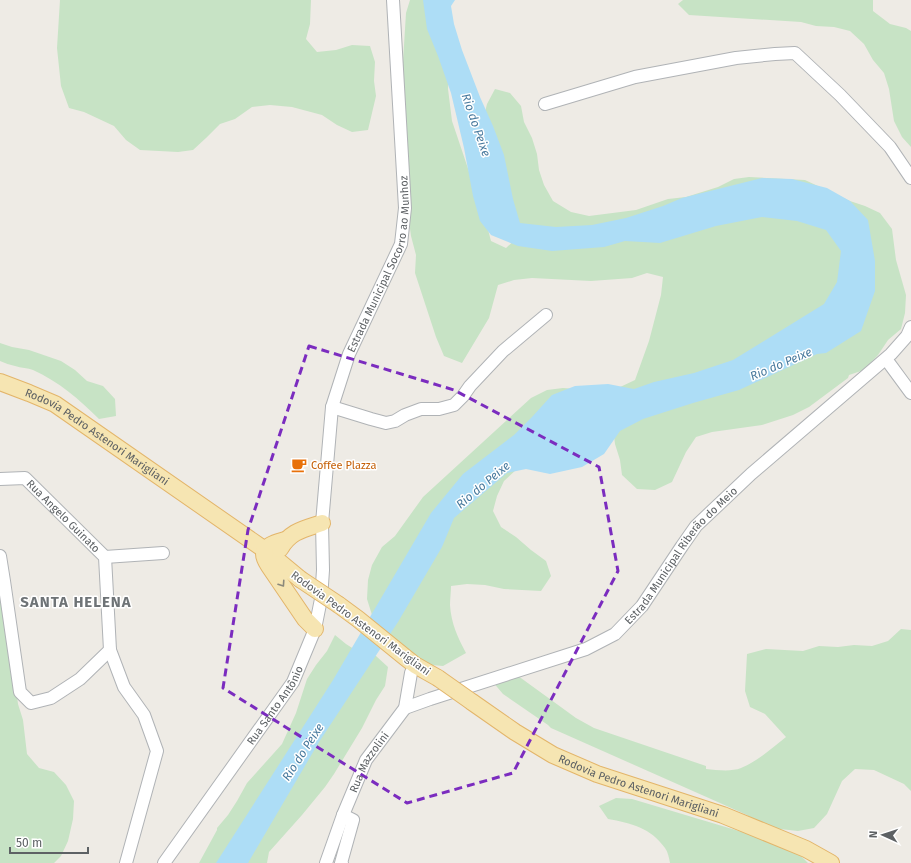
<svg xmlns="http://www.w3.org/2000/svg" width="911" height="863" font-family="'Fira Sans',sans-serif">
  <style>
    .green { fill: #c7e3c5 }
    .water { fill: #adddf6 }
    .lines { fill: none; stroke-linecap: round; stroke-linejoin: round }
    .minor-casing { stroke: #b0b3b6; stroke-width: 14 }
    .major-casing { stroke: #e3b56a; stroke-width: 18 }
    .minor { stroke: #fff; stroke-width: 12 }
    .major { stroke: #f6e5b2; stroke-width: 16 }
    .major-bridge-casing { stroke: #e3b56a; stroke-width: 18; stroke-linecap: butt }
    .major-bridge { stroke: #f6e5b2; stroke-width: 16 }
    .oneway { stroke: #8b897b }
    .marked { fill: none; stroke: #7b2cbf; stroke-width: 3; stroke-dasharray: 8 5; stroke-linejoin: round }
    .labels { text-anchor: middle; stroke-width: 3; stroke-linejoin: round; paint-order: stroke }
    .street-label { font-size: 11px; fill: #5d6164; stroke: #fff }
    .food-label { font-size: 11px; fill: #c56008; stroke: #fff; text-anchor: start }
    .water-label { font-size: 12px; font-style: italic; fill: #487a9e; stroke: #fff }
    .district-label { font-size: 15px; font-weight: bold; letter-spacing: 1px; fill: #6e7376; stroke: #fff }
  </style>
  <rect width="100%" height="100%" fill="#eeebe5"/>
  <!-- green -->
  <path class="green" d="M 60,0 L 311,0 L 310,24 L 306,39 L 317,52 L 336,50 L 352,45 L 370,46 L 375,62 L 374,81 L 376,96 L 368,130 L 352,132 L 337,125 L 322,115 L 292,107 L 270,105 L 252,107 L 235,119 L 220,124 L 206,138 L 193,150 L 178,152 L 140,150 L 126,140 L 114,126 L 84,112 L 69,108 L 61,86 L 57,48 Z
    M 410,0 L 443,0 L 449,71 L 448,89 L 452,121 L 486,222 L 491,241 L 506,248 L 519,236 L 483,120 L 487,104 L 495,89 L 510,93 L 521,106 L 524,122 L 532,138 L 537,154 L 539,170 L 544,185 L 553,201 L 571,212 L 589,216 L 636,210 L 668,199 L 686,197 L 718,187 L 734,179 L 749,177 L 805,180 L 850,201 L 865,206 L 880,213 L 892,229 L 896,260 L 906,295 L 905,313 L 901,329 L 888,340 L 878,355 L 864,370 L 849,375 L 848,378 L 809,407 L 793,415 L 762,425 L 712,432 L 696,437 L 686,452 L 672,482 L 655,490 L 637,489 L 622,475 L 620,460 L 615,444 L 613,428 L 517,469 L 504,481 L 497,496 L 493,511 L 501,527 L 516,537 L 531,550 L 546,561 L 551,576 L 541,591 L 504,589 L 485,585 L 467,584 L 451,586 C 451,592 450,599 450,605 C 451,623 458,638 466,653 L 443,666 L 421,664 L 407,654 L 372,615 L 367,599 L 368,580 L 372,565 L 382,547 L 395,536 L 423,497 L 531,398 L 547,390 L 563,388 L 603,391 L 618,388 L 635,380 L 649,341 L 661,295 L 663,277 L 647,273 L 632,278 L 591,281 L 532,278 L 514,280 L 498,285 L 489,318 L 462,363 L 444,356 L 436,337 L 415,273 L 416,255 L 411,236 L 398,142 L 406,13 Z
    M 683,0 L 873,0 L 873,11 L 890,24 L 906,28 L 911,31 L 911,147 L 902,137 L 894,121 L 889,89 L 884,73 L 873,60 L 864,44 L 850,31 L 834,27 L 816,26 L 801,22 L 689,15 L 678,4 Z
    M 0,343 L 12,347 L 29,350 L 61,361 L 75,370 L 87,381 L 103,386 L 115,399 L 116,416 L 99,419 C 80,400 58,381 33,370 C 28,368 21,368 15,366 C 10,365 5,363 0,361 Z
    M 0,563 L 16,689 L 18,704 L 23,720 L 27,754 L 39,768 L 54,772 L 66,785 L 74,801 L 73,819 L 68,841 L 61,856 L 54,863 L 0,863 Z
    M 901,629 L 911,630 L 911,791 L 904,784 L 874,770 L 855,769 L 842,781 L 827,814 L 814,828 L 798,831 L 780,829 L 762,825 L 747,815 L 551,728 L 548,725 L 503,694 L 492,681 L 514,673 L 576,718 L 594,728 L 706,766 L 706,769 C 717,770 731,772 741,768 C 758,761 772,748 786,737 L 765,714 L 750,707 L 745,691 L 747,654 L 766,649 L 803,651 L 819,646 L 838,647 L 854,645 L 872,646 L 888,641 Z
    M 335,635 L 346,644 L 360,653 L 376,656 L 388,667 L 385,686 L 376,700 L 362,728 L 334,774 L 325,787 L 302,815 L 269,852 L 267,863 L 199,863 L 217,830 L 217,828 L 228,815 L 237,801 L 247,783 L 282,744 L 296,713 L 307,679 L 316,665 L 327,651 Z
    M 616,798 L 632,799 L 772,841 L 800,855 L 808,863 L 670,863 C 669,858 668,852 665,848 C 651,828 631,823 608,819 L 599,806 Z"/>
  <!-- water -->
  <path class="water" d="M 423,0 L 455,0 L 451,6 L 454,24 L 462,50 L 480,97 L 493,126 L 504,155 L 513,199 L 520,223 L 556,227 L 592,225 L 626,218 L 663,206 L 682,198 L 762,178 L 792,179 L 827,188 L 850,201 L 868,220 L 875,261 L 875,291 L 861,331 L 826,353 L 817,354 L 739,390 L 693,403 L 643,419 L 620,431 L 604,454 L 582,467 L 550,474 L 526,469 L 507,473 L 454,518 L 442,547 L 398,622 L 319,742 L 248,863 L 216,863 L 333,680 L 431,513 L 463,474 L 514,435 L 532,417 L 552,395 L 575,386 L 608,384 L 634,389 L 654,382 L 694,373 L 733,360 L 824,304 L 837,282 L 841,251 L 826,230 L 797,221 L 762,217 L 716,226 L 660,243 L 625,241 L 604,247 L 552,251 L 518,246 L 491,235 L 480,221 L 473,196 L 464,148 L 451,93 L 438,56 L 427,29 Z"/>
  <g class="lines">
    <defs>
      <g id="minor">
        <path d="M 545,104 L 635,77 L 736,58 L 775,54 L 795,53 L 840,95 L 890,147 L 911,178"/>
        <path d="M 886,359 L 911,393"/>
        <path d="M 332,407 L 371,419 L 386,423 L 395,421 L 405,415 L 421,409 L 439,409 L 454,405 L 463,396 L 470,386 L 503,351 L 546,315"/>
        <path id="s1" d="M 0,479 L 25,478 L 105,557 L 110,650 L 124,687 L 144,715 L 157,751 L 126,863"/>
        <path d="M 0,556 L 4,581 L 20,692 L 31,703 L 51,698 L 80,679 L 110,650"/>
        <path d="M 105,557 L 163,553"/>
        <path id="s2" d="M 405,708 L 430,699 L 586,649 L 615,634 L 642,606 L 682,546 L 696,526 L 751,474 L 891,354 L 907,336 L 911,327"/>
        <path id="s3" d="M 164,863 L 293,682 L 315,629 L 321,599 L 323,570 L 322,523 L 332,407 L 349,354 L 401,244 L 405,208 L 393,0"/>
        <path id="s4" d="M 326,863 L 343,815 L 366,760 L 405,708 L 411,673 L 415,665"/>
        <path d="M 342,863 L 341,863 L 353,820 L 343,815"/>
      </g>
      <g id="major">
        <path id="s5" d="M 0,382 L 29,393 L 55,404 L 265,550 L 300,579"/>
        <path d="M 285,540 C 279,542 264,545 264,554 C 264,558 267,563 269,566 L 305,619 L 315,629"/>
        <path d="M 280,549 C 290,531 304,529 322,523"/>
        <path d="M 339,605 L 358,619 L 406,658 L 415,665 L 438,678"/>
        <path id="s6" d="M 472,702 L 515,732 L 553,755 L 597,774 L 723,815 L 806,849 L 831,863"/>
      </g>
    </defs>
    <!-- minor casing -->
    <use href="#minor" class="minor-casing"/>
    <!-- major casing -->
    <use href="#major" class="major-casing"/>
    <!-- minor -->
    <use href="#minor" class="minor"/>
    <!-- major -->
    <use href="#major" class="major"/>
    <defs>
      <path id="major-bridge" d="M 300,579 L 339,605
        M 438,678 L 472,702"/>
    </defs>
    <!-- major-bridge casing -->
    <use href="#major-bridge" class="major-bridge-casing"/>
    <!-- major-bridge -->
    <use href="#major-bridge" class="major-bridge"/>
  </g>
  <!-- one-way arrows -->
  <defs><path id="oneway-chevron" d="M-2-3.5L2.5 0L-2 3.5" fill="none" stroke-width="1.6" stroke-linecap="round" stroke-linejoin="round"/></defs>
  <use class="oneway" href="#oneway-chevron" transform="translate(282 584) rotate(56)"/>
  <!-- marked area -->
  <path class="marked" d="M 309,346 L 454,390 L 599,467 L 618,571 L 513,773 L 407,803 L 223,688 L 248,530 Z"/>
  <!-- icons -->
  <defs>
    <symbol id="cafe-bare" viewBox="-9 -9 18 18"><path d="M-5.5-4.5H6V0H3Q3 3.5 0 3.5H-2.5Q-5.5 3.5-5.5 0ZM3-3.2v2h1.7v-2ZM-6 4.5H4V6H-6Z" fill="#e8710a" stroke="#fff" stroke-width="2.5" paint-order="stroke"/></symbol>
  </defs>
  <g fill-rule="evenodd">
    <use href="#cafe-bare" x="288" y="454" width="22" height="22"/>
  </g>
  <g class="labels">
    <!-- street labels -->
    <g class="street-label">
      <text dy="4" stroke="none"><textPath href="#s3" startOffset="655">Estrada Municipal Socorro ao Munhoz</textPath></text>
      <text dy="4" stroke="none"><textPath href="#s5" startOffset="112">Rodovia Pedro Astenori Marigliani</textPath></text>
      <text dy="4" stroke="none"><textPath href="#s1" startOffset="79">Rua Angelo Guinato</textPath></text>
      <text dy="4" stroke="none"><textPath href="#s2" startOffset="326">Estrada Municipal Riberão do Meio</textPath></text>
      <text transform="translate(361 623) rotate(36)" y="4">Rodovia Pedro Astenori Marigliani</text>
      <text dy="4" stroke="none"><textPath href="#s3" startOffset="193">Rua Santo Antônio</textPath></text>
      <text dy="4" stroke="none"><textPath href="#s4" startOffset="110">Rua Mazzolini</textPath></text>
      <text dy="4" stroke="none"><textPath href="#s6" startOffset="188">Rodovia Pedro Astenori Marigliani</textPath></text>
    </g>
    <!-- food labels -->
    <g class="food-label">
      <text x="311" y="469">Coffee Plazza</text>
    </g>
    <!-- water labels -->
    <g class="water-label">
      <text transform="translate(476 125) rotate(71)" y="4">Rio do Peixe</text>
      <text transform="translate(781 364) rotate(-23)" y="4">Rio do Peixe</text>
      <text transform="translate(483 485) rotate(-40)" y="4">Rio do Peixe</text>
      <text transform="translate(303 752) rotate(-57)" y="4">Rio do Peixe</text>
    </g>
    <!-- district labels -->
    <g class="district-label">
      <text x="76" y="607">SANTA HELENA</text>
    </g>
  </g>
  <!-- north arrow -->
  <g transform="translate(883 835) rotate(273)" stroke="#ffffff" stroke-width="3" paint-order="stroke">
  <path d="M0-3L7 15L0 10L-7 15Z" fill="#5d6164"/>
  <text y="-6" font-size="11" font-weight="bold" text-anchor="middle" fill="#5d6164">N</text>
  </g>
  <!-- scale -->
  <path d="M10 847v6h78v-6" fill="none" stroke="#5d6164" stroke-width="2"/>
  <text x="16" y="847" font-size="12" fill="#5d6164" stroke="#ffffff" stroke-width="3" paint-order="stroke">50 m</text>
</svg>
